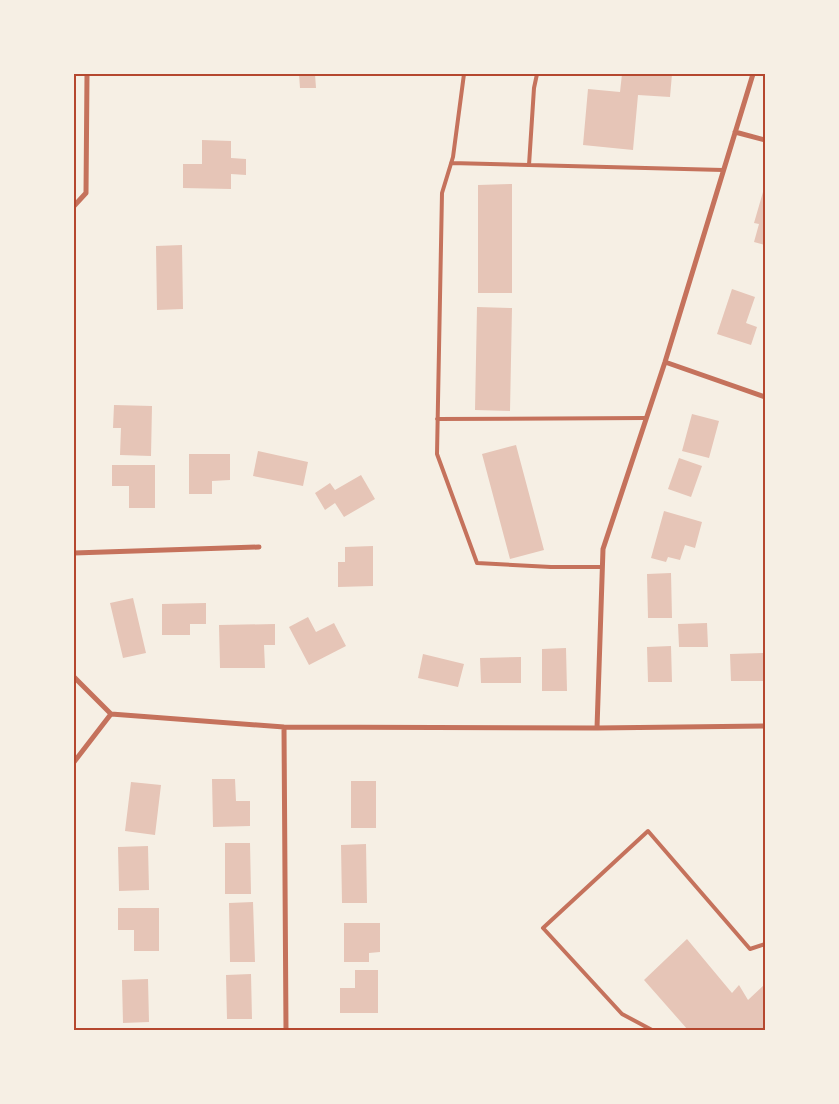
<svg xmlns="http://www.w3.org/2000/svg" width="839" height="1104" font-family="'Golos Text',sans-serif">
  <style>
    .building { fill: #e6c5b7 }
    .lines { fill: none; stroke-linecap: round; stroke-linejoin: round }
    .service { stroke: #c5725c; stroke-width: 4 }
    .minor { stroke: #c5725c; stroke-width: 5 }
    .neatline { fill: none; stroke: #b5482f; stroke-width: 2 }
  </style>
  <rect width="100%" height="100%" fill="#f6efe4"/>
  <!-- building -->
  <path class="building" d="M 299,74 L 315,74 L 316,88 L 300,88 Z
    M 622,74 L 672,74 L 670,97 L 638,95 L 633,150 L 583,145 L 588,89 L 620,92 Z
    M 202,140 L 231,141 L 231,158 L 246,159 L 246,175 L 231,174 L 231,189 L 183,188 L 183,164 L 202,164 Z
    M 512,184 L 512,293 L 478,293 L 478,185 Z
    M 765,185 L 765,245 L 754,242 L 759,224 L 754,223 Z
    M 182,245 L 183,309 L 157,310 L 156,246 Z
    M 732,289 L 755,297 L 746,323 L 757,327 L 751,345 L 717,334 Z
    M 477,307 L 512,308 L 510,411 L 475,410 Z
    M 114,405 L 152,406 L 151,456 L 120,455 L 121,428 L 113,428 Z
    M 692,414 L 719,421 L 709,458 L 682,451 Z
    M 516,445 L 544,550 L 510,559 L 482,454 Z
    M 258,451 L 308,462 L 303,486 L 253,476 Z
    M 189,454 L 230,454 L 230,480 L 212,481 L 212,494 L 189,494 Z
    M 679,458 L 702,466 L 691,497 L 668,489 Z
    M 112,465 L 155,465 L 155,508 L 129,508 L 129,486 L 112,486 Z
    M 361,475 L 375,499 L 344,517 L 335,503 L 325,510 L 315,493 L 330,483 L 335,490 Z
    M 664,511 L 702,522 L 695,548 L 685,545 L 680,560 L 668,557 L 666,562 L 651,558 Z
    M 373,546 L 373,586 L 338,587 L 338,562 L 345,562 L 345,547 Z
    M 671,573 L 672,618 L 648,618 L 647,574 Z
    M 133,598 L 146,653 L 123,658 L 110,603 Z
    M 206,603 L 206,624 L 190,624 L 190,635 L 162,635 L 162,604 Z
    M 308,617 L 316,632 L 334,623 L 346,646 L 309,665 L 289,627 Z
    M 707,623 L 708,647 L 679,647 L 678,624 Z
    M 275,624 L 275,645 L 264,645 L 265,668 L 220,668 L 219,625 Z
    M 671,646 L 672,682 L 648,682 L 647,647 Z
    M 566,648 L 567,691 L 542,691 L 542,649 Z
    M 763,653 L 763,681 L 731,681 L 730,654 Z
    M 423,654 L 464,664 L 458,687 L 418,678 Z
    M 521,657 L 521,683 L 481,683 L 480,658 Z
    M 212,779 L 235,779 L 236,801 L 250,801 L 250,826 L 213,827 Z
    M 351,781 L 376,781 L 376,828 L 351,828 Z
    M 131,782 L 161,785 L 155,835 L 125,831 Z
    M 225,843 L 250,843 L 251,894 L 225,894 Z
    M 366,844 L 367,903 L 342,903 L 341,845 Z
    M 148,846 L 149,890 L 119,891 L 118,847 Z
    M 253,902 L 255,962 L 230,962 L 229,903 Z
    M 118,908 L 159,908 L 159,951 L 134,951 L 134,930 L 118,930 Z
    M 344,923 L 380,923 L 380,952 L 369,953 L 369,962 L 344,962 Z
    M 687,939 L 732,993 L 739,985 L 748,1000 L 765,984 L 765,1030 L 688,1030 L 644,980 Z
    M 355,970 L 378,970 L 378,1013 L 340,1013 L 340,988 L 355,988 Z
    M 251,974 L 252,1019 L 227,1019 L 226,975 Z
    M 148,979 L 149,1022 L 123,1023 L 122,980 Z"/>
  <g class="lines">
    <!-- service -->
    <path class="service" d="M 464,74 L 453,157 L 442,193 L 437,454 L 477,563 L 551,567 L 602,567
      M 451,163 L 529,165 L 534,88 L 537,74
      M 529,165 L 723,170
      M 437,419 L 646,418
      M 652,1030 L 622,1014 L 543,928 L 648,831 L 750,949 L 765,944"/>
    <!-- minor -->
    <path class="minor" d="M 735,132 L 765,140
      M 74,206 L 86,193 L 87,74
      M 665,362 L 765,397
      M 74,553 L 259,547
      M 74,677 L 111,714 L 284,727 L 597,728 L 765,726
      M 284,727 L 286,1030
      M 597,728 L 603,549 L 665,362 L 753,74
      M 74,762 L 111,714"/>
  </g>
  <!-- border -->
  <rect width="839" height="1104" fill="none" stroke="#f6efe4" stroke-width="150"/>
  <rect x="75" y="75" width="689" height="954" class="neatline"/>
</svg>
